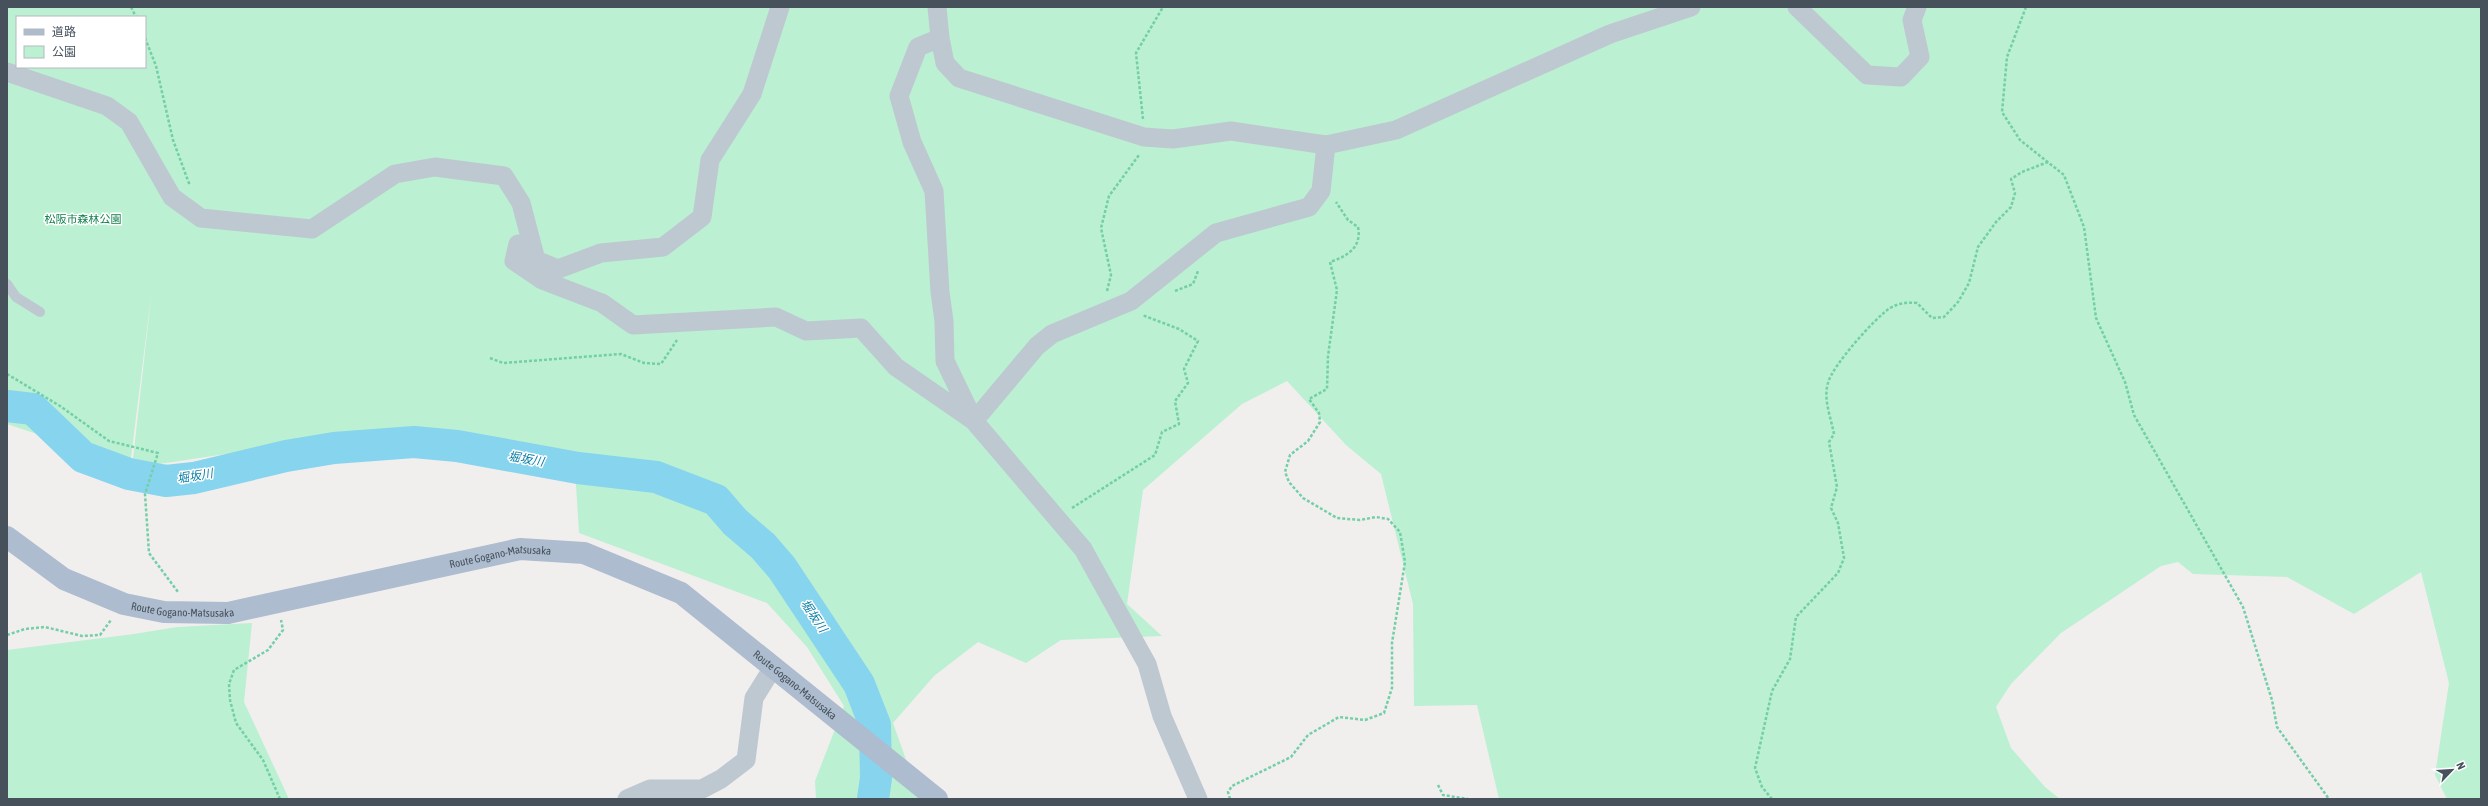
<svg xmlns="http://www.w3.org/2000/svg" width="2488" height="806" font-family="'Asap Condensed','Noto Sans JP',sans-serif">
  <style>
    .green { fill: #bbf0d2; fill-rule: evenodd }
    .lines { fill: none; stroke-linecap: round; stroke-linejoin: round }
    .river { stroke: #87d4ef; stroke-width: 32 }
    .path { stroke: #72cfa6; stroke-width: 2.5; stroke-dasharray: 3 2; stroke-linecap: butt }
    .service { stroke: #bec8d1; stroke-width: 10 }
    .minor { stroke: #bec8d1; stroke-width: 19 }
    .primary { stroke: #adbcce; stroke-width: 22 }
    .labels { text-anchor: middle; stroke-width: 3; stroke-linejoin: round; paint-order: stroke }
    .park-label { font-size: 11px; fill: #14804f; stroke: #fff }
    .street-label { font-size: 11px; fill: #46515c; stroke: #fff }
    .water-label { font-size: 12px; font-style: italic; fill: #087da6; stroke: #fff }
  </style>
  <rect width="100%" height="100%" fill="#f1eeee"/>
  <!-- green -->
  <path class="green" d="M 7,7 L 2481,7 L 2481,799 L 2447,799 L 2435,775 L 2449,683 L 2421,572 L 2354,614 L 2287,577 L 2193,574 L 2178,562 L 2161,566 L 2061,633 L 2011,684 L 1996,707 L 2011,748 L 2045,787 L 2060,799 L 1499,799 L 1477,705 L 1414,706 L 1413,604 L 1381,474 L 1346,445 L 1287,381 L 1242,404 L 1143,490 L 1127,604 L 1162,636 L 1061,640 L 1026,663 L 978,642 L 934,676 L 893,723 L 920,799 L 816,799 L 815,781 L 844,706 L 807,647 L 767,603 L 579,533 L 574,453 L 399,428 L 132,468 L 152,289 L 130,465 L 7,424 ZM 17,17 L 145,17 L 145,67 L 17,67 Z
    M 252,623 L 244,702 L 289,799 L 7,799 L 7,650 L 134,634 L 177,627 Z"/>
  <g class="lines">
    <!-- river -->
    <path class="river" d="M 7,406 L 33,409 L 83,457 L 129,474 L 166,481 L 194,478 L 286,456 L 334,448 L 414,442 L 457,446 L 578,468 L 656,477 L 716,500 L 735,522 L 763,546 L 782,568 L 859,684 L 875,725 L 876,778 L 873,799"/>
    <!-- path -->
    <path class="path" d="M 131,7 L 136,17
      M 2026,7 L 2007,57 L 2002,112 L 2020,140 L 2064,175 L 2084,227 L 2096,318 L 2125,382 L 2134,415 L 2243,607 L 2272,700 L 2277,727 L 2329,799
      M 145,38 L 156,66 L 173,140 L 190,186
      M 1143,119 L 1136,53 L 1163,7
      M 1107,291 L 1111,275 L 1101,228 L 1109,196 L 1139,155
      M 1175,291 L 1193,284 L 1198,271
      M 490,358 L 503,363 L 621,354 L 644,363 L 661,364 L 677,340
      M 7,374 L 60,406 L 109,441 L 158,453 L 145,494 L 149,553 L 178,592
      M 1072,508 L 1155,455 L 1162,432 L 1179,424 L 1175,401 L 1188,383 L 1184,369 L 1198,341 L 1179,329 L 1142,315
      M 7,635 L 25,629 L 45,627 L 82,636 L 100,635 L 111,620
      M 1438,785 L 1443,795 L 1468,799
      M 280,799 L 263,760 L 236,723 L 230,700 L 229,684 L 234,670 L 268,650 L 283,630 L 281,620
      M 1230,799 L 1228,792 L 1232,786 L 1291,757 L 1308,735 L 1339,717 L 1365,720 L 1384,713 L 1392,688 L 1392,643 L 1405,562 L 1400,532 L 1388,519 L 1376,517 L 1360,520 L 1337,518 L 1303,498 L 1289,482 L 1285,472 L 1290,455 L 1308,441 L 1320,422 L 1319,413 L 1309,399 L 1327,389 L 1328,356 L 1337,290 L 1330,262 C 1348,256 1362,247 1358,227 L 1348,220 L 1336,202
      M 1772,799 L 1762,787 L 1755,768 L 1772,691 L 1790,659 L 1796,617 L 1838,573 L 1844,558 L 1838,523 L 1831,508 L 1837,487 L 1829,442 L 1834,434 C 1831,418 1823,399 1828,383 C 1832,366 1875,318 1890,308 C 1899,303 1907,302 1917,303 L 1932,318 L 1944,317 L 1958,302 L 1969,283 L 1978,247 L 1996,222 L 2011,207 L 2015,193 L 2011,179 L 2022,172 L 2048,162"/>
    <!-- service -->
    <path class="service" d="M 7,284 L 16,297 L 40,312"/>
    <!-- minor -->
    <path class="minor" d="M 937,7 L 940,38 L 945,63 L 959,78 L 1144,137 L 1173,139 L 1231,131 L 1326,145 L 1396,130 L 1610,34 L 1691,7
      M 1797,7 L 1867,75 L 1901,77 L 1920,57 L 1912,20 L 1917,7
      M 940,38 L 918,47 L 899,96 L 912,142 L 934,191 L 940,292 L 944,321 L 945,361 L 974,421 L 1037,346 L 1052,334 L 1131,301 L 1216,233 L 1309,207 L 1321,191 L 1326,145
      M 7,72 L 107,106 L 129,122 L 172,197 L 201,218 L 312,229 L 395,174 L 435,167 L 504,176 L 521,203 L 536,260 L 558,269 L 601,253 L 663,247 L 702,217 L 710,160 L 752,94 L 780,7
      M 535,259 L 518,244 L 514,261 L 542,280 L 602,303 L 633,325 L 776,317 L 806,331 L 861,328 L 896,367 L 974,421 L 1083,549 L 1147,664 L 1162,716 L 1198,799
      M 627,799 L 650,789 L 702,789 L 721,779 L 746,760 L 754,698 L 774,666"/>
    <!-- primary -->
    <path class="primary" id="s1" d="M 7,537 L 64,579 L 124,604 L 164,612 L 228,613 L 520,549 L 584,553 L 681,593 L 937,799"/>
  </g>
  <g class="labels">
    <!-- park labels -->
    <g class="park-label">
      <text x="83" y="223">松阪市森林公園</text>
    </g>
    <!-- street labels -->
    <g class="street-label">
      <text dy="4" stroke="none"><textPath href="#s1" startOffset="519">Route Gogano-Matsusaka</textPath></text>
      <text dy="4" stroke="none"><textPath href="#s1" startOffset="195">Route Gogano-Matsusaka</textPath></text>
      <text dy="4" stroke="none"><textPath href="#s1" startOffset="855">Route Gogano-Matsusaka</textPath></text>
    </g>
    <!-- water labels -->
    <g class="water-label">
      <text transform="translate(526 459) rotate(10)" y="4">堀坂川</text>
      <text transform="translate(195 476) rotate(-9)" y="4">堀坂川</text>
      <text transform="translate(814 616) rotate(56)" y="4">堀坂川</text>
    </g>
  </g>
  <!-- border -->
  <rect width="2488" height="806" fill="none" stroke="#46515c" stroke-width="16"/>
  <!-- legend -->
  <rect x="16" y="16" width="130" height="52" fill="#ffffff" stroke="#b5b9be"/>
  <rect x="24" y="29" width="20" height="6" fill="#adbcce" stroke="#b5b9be"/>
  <text x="52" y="36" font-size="12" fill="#46515c">道路</text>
  <rect x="24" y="46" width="20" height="12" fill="#bbf0d2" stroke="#b5b9be"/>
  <text x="52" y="56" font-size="12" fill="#46515c">公園</text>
  <!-- north arrow -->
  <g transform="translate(2452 770) rotate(65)" stroke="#ffffff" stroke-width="3" paint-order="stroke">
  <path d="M0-3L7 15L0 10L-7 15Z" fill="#46515c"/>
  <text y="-6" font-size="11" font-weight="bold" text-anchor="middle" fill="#46515c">N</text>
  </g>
</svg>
